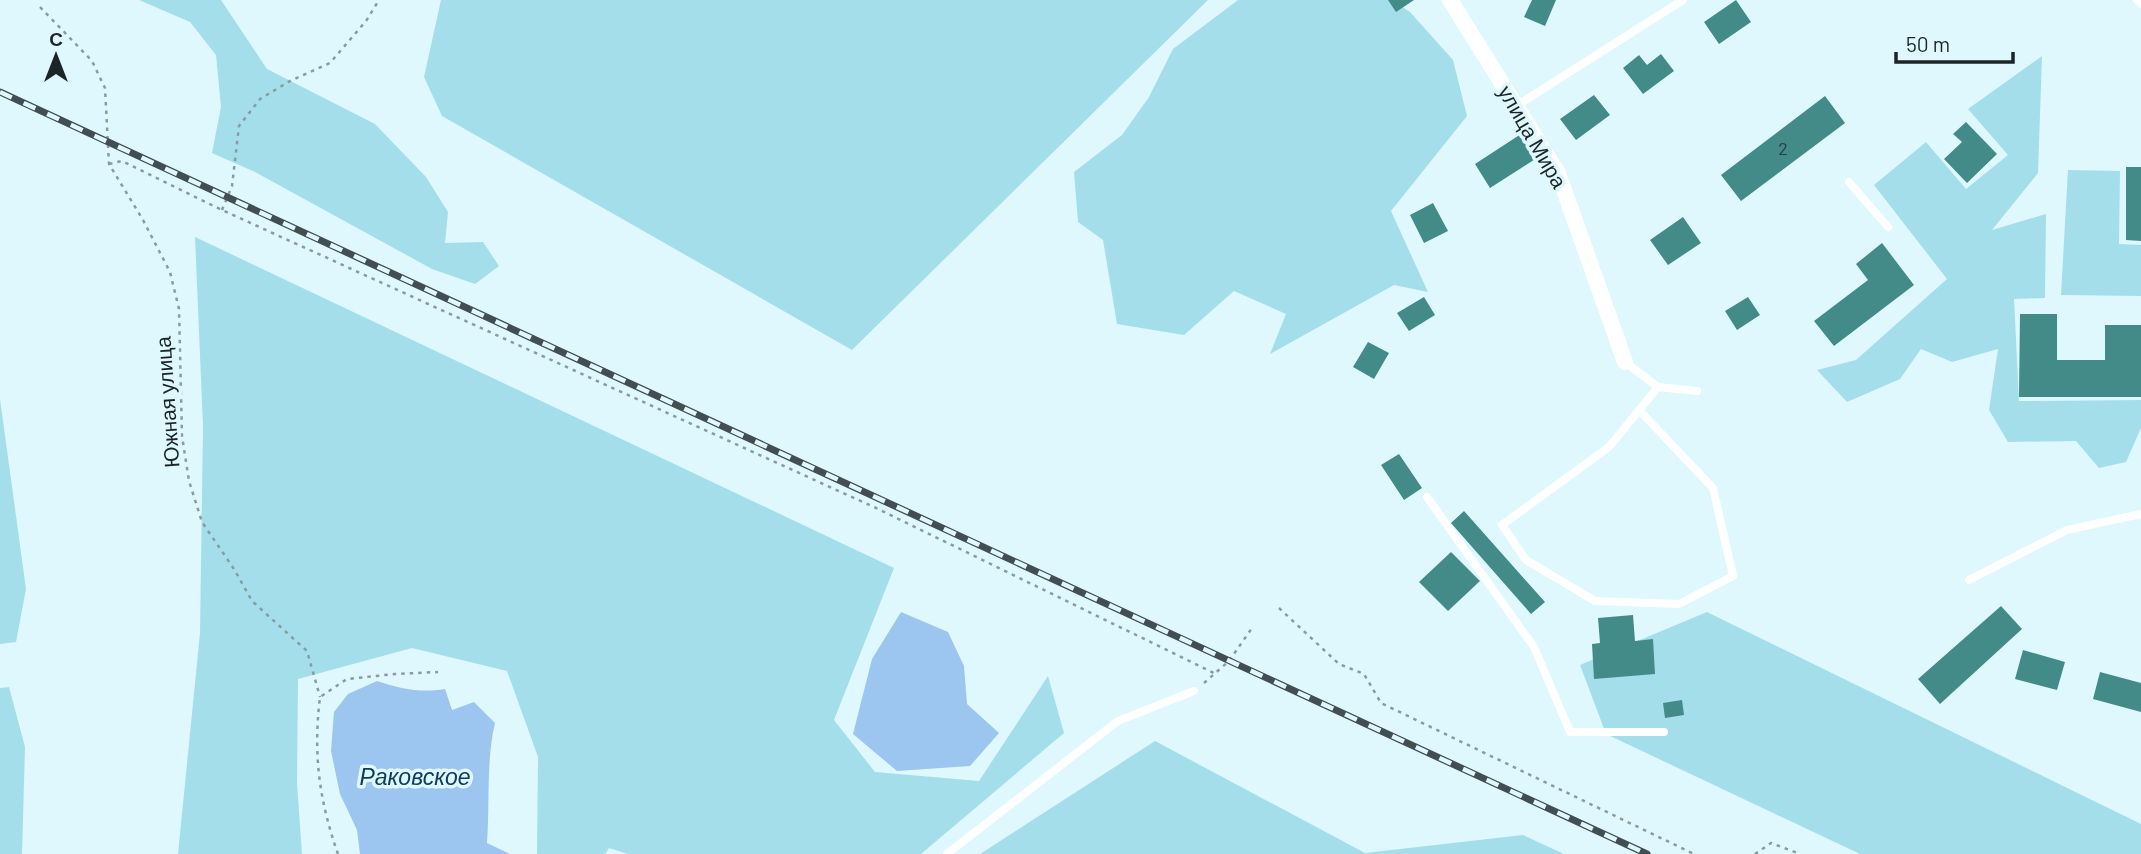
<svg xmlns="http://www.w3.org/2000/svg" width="2141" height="854" font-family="Barlow,sans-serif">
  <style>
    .green { fill: #a4deea }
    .water { fill: #9cc6ef }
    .building { fill: #428b89 }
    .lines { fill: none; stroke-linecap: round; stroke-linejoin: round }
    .path { stroke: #889ba0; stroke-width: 2.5; stroke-dasharray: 3.5 5; stroke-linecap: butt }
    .service { stroke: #fff; stroke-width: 8 }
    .minor { stroke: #fff; stroke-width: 16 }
    .rail-casing { stroke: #424f52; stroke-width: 7 }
    .rail { stroke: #def8fe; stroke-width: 4.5; stroke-dasharray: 13; stroke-linecap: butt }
    .labels { text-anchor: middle; stroke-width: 7; stroke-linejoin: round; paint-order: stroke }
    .number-label { font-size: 18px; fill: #253e40 }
    .street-label { font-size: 21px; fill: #1b2527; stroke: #def8fe }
    .water-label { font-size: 23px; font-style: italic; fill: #0f3c63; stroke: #def8fe }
  </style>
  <rect width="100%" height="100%" fill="#def8fe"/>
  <!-- green -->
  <path class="green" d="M 139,0 L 221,0 L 267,69 L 375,124 L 426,177 L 448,212 L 445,243 L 483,242 L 499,266 L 475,284 L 432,269 L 255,172 L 212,153 L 221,107 L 216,55 L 190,22 Z
    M 441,0 L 1208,0 L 852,350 L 442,116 L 424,77 Z
    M 1238,0 L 1392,0 L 1410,12 L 1453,60 L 1467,116 L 1391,211 L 1428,292 L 1394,285 L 1270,354 L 1286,314 L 1234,291 L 1184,335 L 1117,324 L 1103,240 L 1078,222 L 1074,172 L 1122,135 L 1149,97 L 1173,49 Z
    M 2042,56 L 2038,173 L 1992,230 L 2046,214 L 2045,298 L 2014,299 L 2019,401 L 2141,400 L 2141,428 L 2126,462 L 2099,468 L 2076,441 L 2008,442 L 1989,410 L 1998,349 L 1952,362 L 1921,349 L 1900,379 L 1847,402 L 1817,370 L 1856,360 L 1947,279 L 1874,185 L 1926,142 L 1966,189 L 2008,155 L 1968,109 Z
    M 2068,170 L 2120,171 L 2119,244 L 2141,245 L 2141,296 L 2061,295 Z
    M 195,237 L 894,568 L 834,720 L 875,772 L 979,781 L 1048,676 L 1064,733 L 921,854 L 628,854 L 609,848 L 605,854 L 537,854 L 538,757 L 507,671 L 412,648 L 298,679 L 297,783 L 302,854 L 178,854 L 200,633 L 203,426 Z
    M 0,399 L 26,589 L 16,642 L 0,644 Z
    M 1707,612 L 2141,824 L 2141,854 L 1860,854 L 1606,734 L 1580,665 Z
    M 9,687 L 25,747 L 22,854 L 0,854 L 0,688 Z
    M 1155,741 L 1365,853 L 1523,835 L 1564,854 L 980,854 Z"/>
  <!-- water -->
  <path class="water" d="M 901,612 L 948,632 L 964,666 L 967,704 L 999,733 L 970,766 L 897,771 L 853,734 L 872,659 Z
    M 377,681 C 401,689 420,693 445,689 L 452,710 L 474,702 L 495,723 C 486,760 490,803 487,843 L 510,854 L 360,854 L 357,830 L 340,794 L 331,751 L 334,712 L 348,694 Z"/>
  <!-- building -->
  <path class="building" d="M 1388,0 L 1414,0 L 1396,12 Z
    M 1532,0 L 1556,0 L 1545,26 L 1524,17 Z
    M 1736,0 L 1751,22 L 1719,44 L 1704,22 Z
    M 1661,54 L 1674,71 L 1643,94 L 1623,68 L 1639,55 L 1647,65 Z
    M 1594,95 L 1610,115 L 1576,140 L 1560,119 Z
    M 1825,96 L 1845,123 L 1741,201 L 1721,175 Z
    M 1966,122 L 1997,154 L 1967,183 L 1944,159 L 1962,142 L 1953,134 Z
    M 1521,134 L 1537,158 L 1490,188 L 1475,164 Z
    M 2126,167 L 2141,167 L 2141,241 L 2126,240 Z
    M 1433,203 L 1448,231 L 1424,243 L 1410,215 Z
    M 1683,217 L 1701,243 L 1668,265 L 1650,240 Z
    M 1882,243 L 1914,285 L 1834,346 L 1814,321 L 1868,280 L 1856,264 Z
    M 1424,297 L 1435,315 L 1409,331 L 1397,313 Z
    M 1748,297 L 1760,315 L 1737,330 L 1725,311 Z
    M 2020,314 L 2057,314 L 2057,360 L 2105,360 L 2105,325 L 2141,325 L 2141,397 L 2019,397 Z
    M 1368,342 L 1389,353 L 1374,379 L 1353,367 Z
    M 1399,454 L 1422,488 L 1404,500 L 1381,465 Z
    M 1464,511 L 1545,602 L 1531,614 L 1451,523 Z
    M 1451,552 L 1480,581 L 1448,611 L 1419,582 Z
    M 2001,606 L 2022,629 L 1940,704 L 1918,679 Z
    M 1633,615 L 1635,641 L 1653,639 L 1655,674 L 1594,679 L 1592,644 L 1600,643 L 1598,618 Z
    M 2023,650 L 2065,662 L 2057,690 L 2015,679 Z
    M 2100,672 L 2141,683 L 2141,712 L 2093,699 Z
    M 1682,700 L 1684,715 L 1665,718 L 1663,703 Z"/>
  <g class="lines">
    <!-- path -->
    <path class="path" d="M 40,7 L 92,61 L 105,88 L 109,164 L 143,220 L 170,272 L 179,309 L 182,436 L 189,481 L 202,522 L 234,569 L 252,601 L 307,651 L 320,697
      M 109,164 L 122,161 L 222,210 L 876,508 L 1216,674
      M 222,210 L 232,186 L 239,126 L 260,99 L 290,81 L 330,63 L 366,21 L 379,0
      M 1279,608 L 1339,664 L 1364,674 L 1381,703 L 1694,854
      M 1204,683 L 1229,661 L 1252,628
      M 338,854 C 319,800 313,754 320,697 L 347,679 L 395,674 L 438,672
      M 1755,854 L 1771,843 L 1800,854"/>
    <!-- service -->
    <path class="service" d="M 2137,0 L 2141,4
      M 1516,106 L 1683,0
      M 1849,182 L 1888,227
      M 1625,362 L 1658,387 L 1697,391
      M 1639,410 L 1713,488 L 1733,576 L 1679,604 L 1595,601 L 1526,560 L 1502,525 L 1609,447 L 1658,387
      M 1427,497 L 1534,647 L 1570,732 L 1664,732
      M 1969,580 L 2067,530 L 2141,514
      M 947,854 L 1118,721 L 1194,691"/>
    <!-- minor -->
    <path class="minor" d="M 1450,0 L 1558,173 L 1625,362"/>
    <defs>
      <path id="rail" d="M 0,92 L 1647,854"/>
    </defs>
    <!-- rail casing -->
    <use href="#rail" class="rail-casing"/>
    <!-- rail -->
    <use href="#rail" class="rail"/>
  </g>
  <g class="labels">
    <!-- number labels -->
    <g class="number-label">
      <text x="1783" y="155">2</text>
    </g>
    <!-- street labels -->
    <g class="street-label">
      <text transform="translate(1532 137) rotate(60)" y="7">улица Мира</text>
      <text transform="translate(168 402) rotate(-94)" y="7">Южная улица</text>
    </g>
    <!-- water labels -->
    <g class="water-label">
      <text x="415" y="785">Раковское</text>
    </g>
  </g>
  <!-- north arrow -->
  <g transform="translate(56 56)" stroke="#def8fe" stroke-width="5" paint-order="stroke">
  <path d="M0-5L12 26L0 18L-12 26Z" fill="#1b2527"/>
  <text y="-10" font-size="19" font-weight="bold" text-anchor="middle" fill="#1b2527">С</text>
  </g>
  <!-- scale -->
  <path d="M1896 52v10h117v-10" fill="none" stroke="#1b2527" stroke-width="3.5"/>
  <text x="1906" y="52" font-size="21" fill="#1b2527" stroke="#def8fe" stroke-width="5" paint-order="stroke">50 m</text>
</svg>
